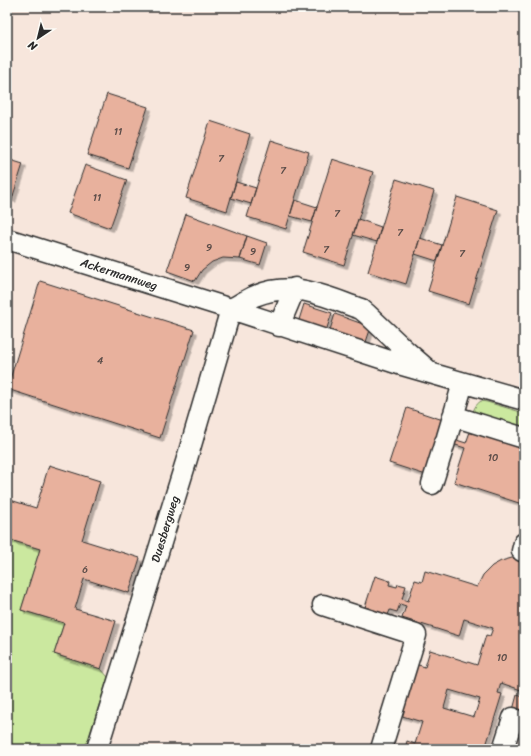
<svg xmlns="http://www.w3.org/2000/svg" width="531" height="756" font-family="Sriracha,sans-serif">
  <style>
    .green { fill: #cbe89f; stroke: #7b8a65 }
    .building { fill: #e8b19d; stroke: #2b2b2b; fill-rule: evenodd; filter: url(#shadow) }
    .lines { fill: none; stroke-linecap: round; stroke-linejoin: round }
    .minor-casing { stroke: #2b2b2b; stroke-width: 23 }
    .minor { stroke: #fdfcf7; stroke-width: 20 }
    .labels { text-anchor: middle; stroke-width: 3; stroke-linejoin: round; paint-order: stroke }
    .number-label { font-size: 10px; fill: #5a4c48 }
    .street-label { font-size: 12px; fill: #2b2b2b; stroke: #fdfcf7 }
  </style>
  <defs>
    <filter id="shadow"><feDropShadow dx="3.5" dy="3.5" stdDeviation="0" flood-color="#0004"/></filter>
  </defs>
  <rect width="100%" height="100%" fill="#f7e6dc"/>
  <filter id="ink" filterUnits="userSpaceOnUse"><feTurbulence type="fractalNoise" baseFrequency=".025" numOctaves="2"/><feDisplacementMap in="SourceGraphic" scale="8" xChannelSelector="R" yChannelSelector="G"/><feConvolveMatrix kernelMatrix="1 2 1 2 8 2 1 2 1" color-interpolation-filters="sRGB"/></filter>
  <g filter="url(#ink)">
    <!-- green -->
    <path class="green" d="M 481,401 L 487,402 L 524,413 L 524,433 L 472,417 C 473,410 475,405 481,401 Z
      M 7,539 L 40,549 L 21,610 L 64,623 L 54,654 L 101,669 L 108,677 L 85,749 L 7,749 Z"/>
    <!-- building -->
    <path class="building" d="M 107,94 L 148,107 L 128,168 L 87,155 Z
      M 210,121 L 250,134 L 227,211 L 186,198 Z
      M 271,140 L 309,152 L 286,229 L 247,217 Z
      M 7,159 L 23,164 L 12,199 L 7,197 Z
      M 332,159 L 373,172 L 344,265 L 303,252 Z
      M 85,165 L 127,180 L 110,228 L 68,213 Z
      M 396,179 L 434,191 L 406,284 L 368,272 Z
      M 236,182 L 256,188 L 251,204 L 231,198 Z
      M 457,197 L 498,210 L 469,304 L 428,291 Z
      M 295,200 L 317,207 L 312,222 L 290,216 Z
      M 186,214 L 247,236 L 240,259 L 223,258 L 212,262 L 202,270 L 195,281 L 167,271 Z
      M 358,219 L 381,227 L 377,242 L 353,235 Z
      M 247,236 L 267,243 L 260,265 L 240,259 Z
      M 420,238 L 442,245 L 437,261 L 415,254 Z
      M 40,281 L 194,330 L 160,438 L 7,389 Z
      M 304,304 L 332,313 L 326,331 L 298,323 Z
      M 335,314 L 371,327 L 365,345 L 329,333 Z
      M 407,408 L 443,420 L 447,437 L 466,443 L 471,429 L 524,446 L 524,497 L 522,504 L 454,482 L 465,448 L 437,439 L 426,475 L 389,463 Z
      M 49,465 L 100,481 L 82,540 L 140,558 L 129,593 L 84,579 L 75,609 L 116,621 L 101,669 L 54,654 L 64,623 L 21,610 L 40,549 L 7,539 L 7,499 L 36,508 Z
      M 512,558 L 524,559 L 524,691 L 501,683 L 498,693 L 502,694 L 485,749 L 405,749 L 407,741 L 415,744 L 422,722 L 399,715 L 415,664 L 425,667 L 430,650 L 477,665 L 486,635 L 490,636 L 493,628 L 464,619 L 459,636 L 402,618 L 406,606 L 400,604 L 397,612 L 390,610 L 388,615 L 365,607 L 375,576 L 390,581 L 389,585 L 397,587 L 398,584 L 406,586 L 402,599 L 408,601 L 415,580 L 422,582 L 425,571 L 477,587 L 483,575 L 492,566 L 501,561 ZM 449,690 L 480,699 L 474,717 L 444,708 Z
      M 517,695 L 524,697 L 524,714 L 513,710 Z"/>
    <g class="lines">
      <defs>
        <path id="minor" d="M 7,239 L 231,309 L 402,365 L 524,400
          M 231,309 C 239,305 247,299 255,296 C 295,280 323,296 361,309 L 367,314 L 406,351 L 429,371
          M 279,326 L 295,288
          M 453,416 L 524,438
          M 447,437 L 463,383
          M 432,484 L 445,442
          M 522,551 L 524,543
          M 323,605 L 416,635 L 381,749
          M 97,749 L 186,462 L 231,309
          M 503,749 L 513,718"/>
      </defs>
      <!-- minor casing -->
      <use href="#minor" class="minor-casing"/>
      <!-- minor -->
      <use href="#minor" class="minor"/>
    </g>
  </g>
  <g class="labels">
    <!-- number labels -->
    <g class="number-label">
      <text x="118" y="135">11</text>
      <text x="221" y="162">7</text>
      <text x="283" y="174">7</text>
      <text x="97" y="201">11</text>
      <text x="337" y="217">7</text>
      <text x="400" y="236">7</text>
      <text x="209" y="251">9</text>
      <text x="326" y="253">7</text>
      <text x="253" y="255">9</text>
      <text x="462" y="257">7</text>
      <text x="187" y="271">9</text>
      <text x="100" y="364">4</text>
      <text x="493" y="461">10</text>
      <text x="85" y="573">6</text>
      <text x="502" y="661">10</text>
    </g>
    <!-- street labels -->
    <g class="street-label">
      <text transform="translate(119 274) rotate(18)" y="4">Ackermannweg</text>
      <text transform="translate(165 529) rotate(-73)" y="4">Duesbergweg</text>
    </g>
  </g>
  <!-- margin -->
  <rect width="531" height="756" fill="none" stroke="#fdfcf7" stroke-width="24"/>
  <rect x="12" y="12" width="507" height="732" fill="none" stroke="#2b2b2b" stroke-width="1.5" filter="url(#ink)"/>
  <!-- north arrow -->
  <g transform="translate(38 38) rotate(215)" stroke="#fdfcf7" stroke-width="3" paint-order="stroke">
  <path d="M0-3L7 15L0 10L-7 15Z" fill="#2b2b2b"/>
  <text y="-6" font-size="11" font-weight="bold" text-anchor="middle" fill="#2b2b2b">N</text>
  </g>
</svg>
